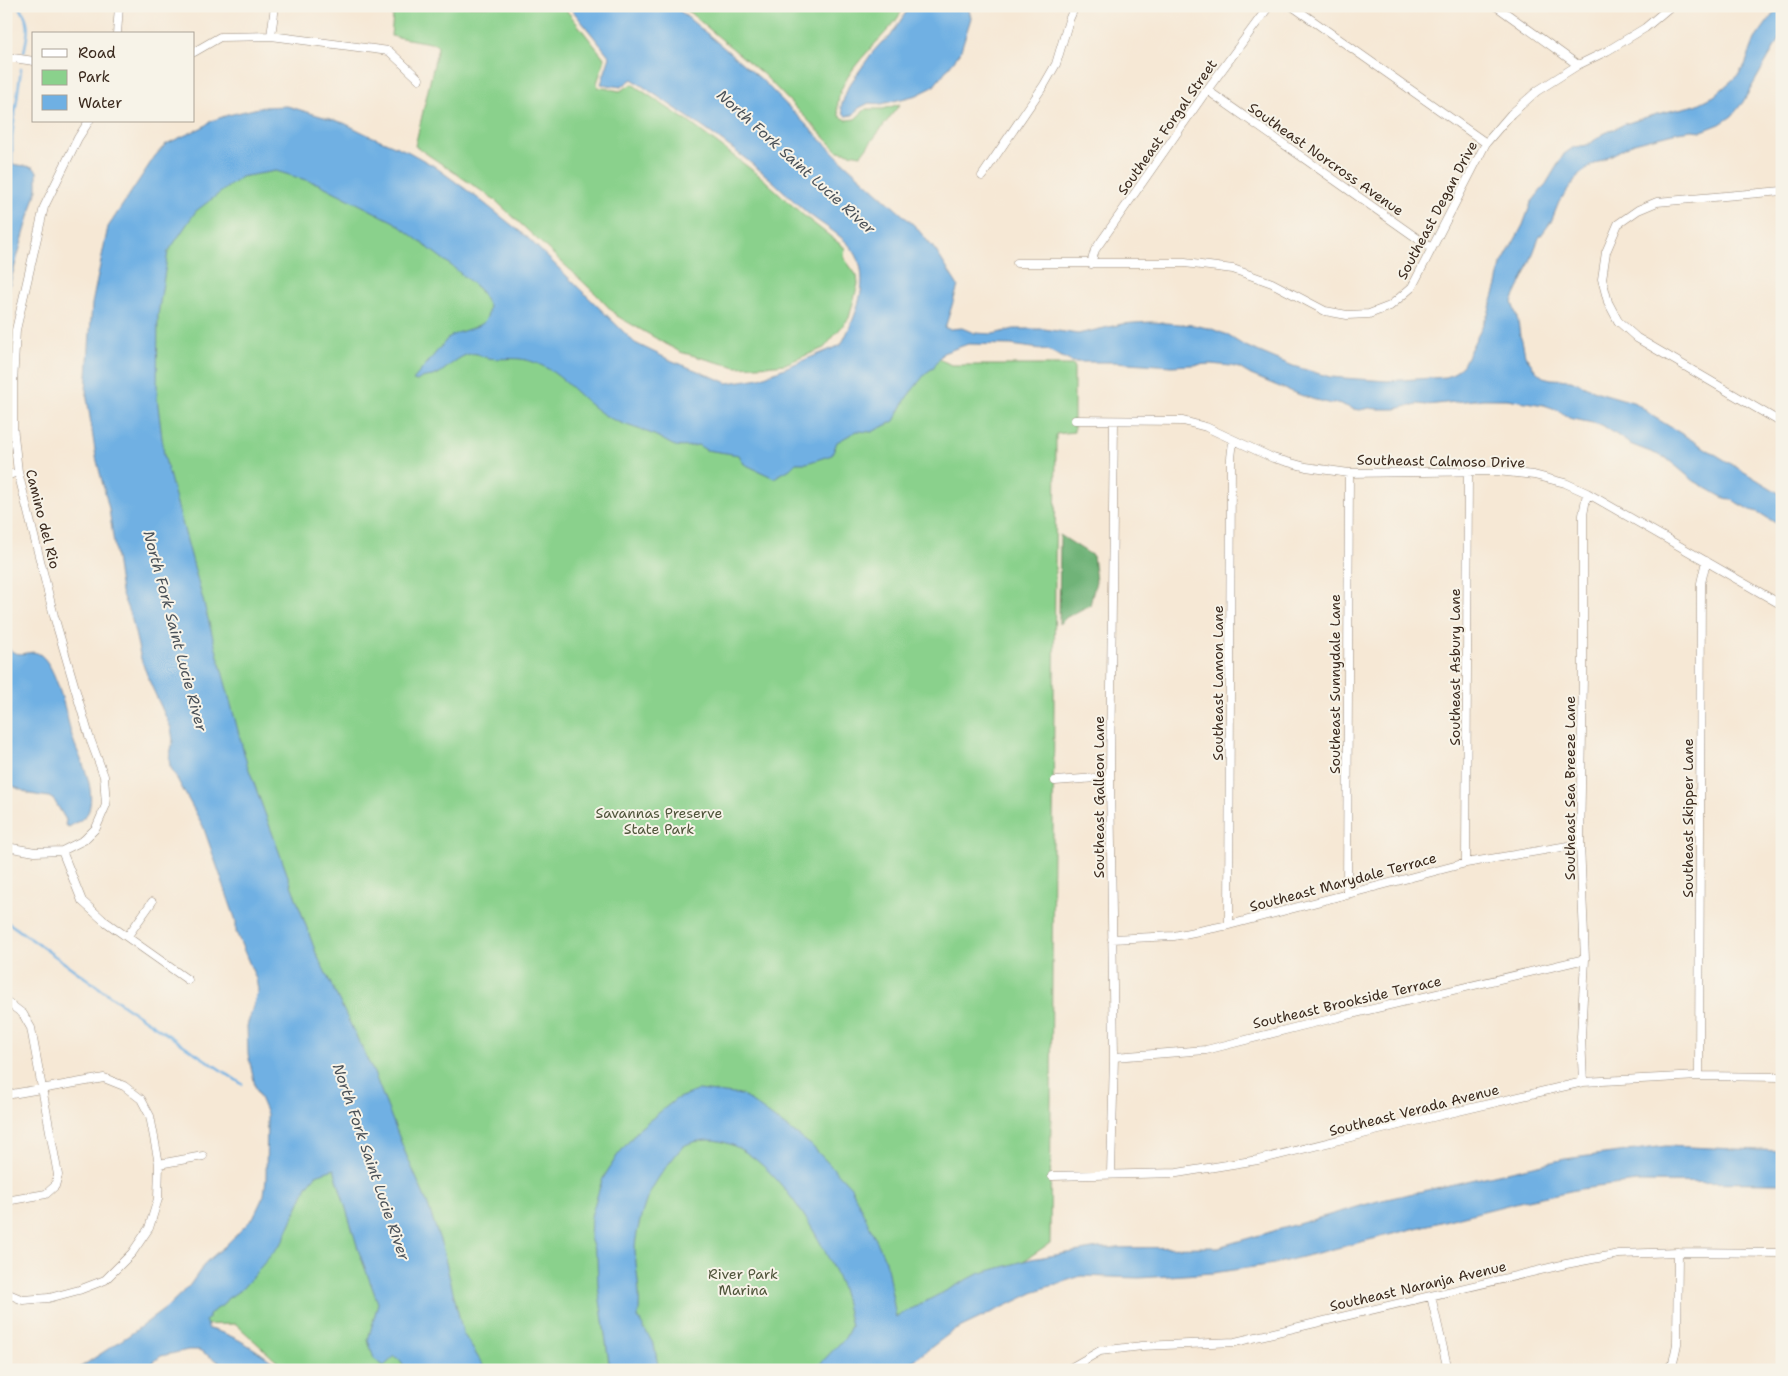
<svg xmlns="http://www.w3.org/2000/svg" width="1788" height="1376" font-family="'Shantell Sans',sans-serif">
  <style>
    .green { fill: #8ad18c; stroke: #627e55 }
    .forest { fill: #6fb378; stroke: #556e4b }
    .water { fill: #6fb0e3; stroke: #556d80 }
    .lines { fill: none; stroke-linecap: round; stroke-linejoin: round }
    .stream { stroke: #6fb0e3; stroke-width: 2.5 }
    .minor-casing { stroke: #98897a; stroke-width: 9 }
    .minor { stroke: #fff; stroke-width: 8 }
    .labels { text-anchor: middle; stroke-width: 4; stroke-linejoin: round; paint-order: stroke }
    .street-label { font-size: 14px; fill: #3b2a1e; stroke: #f7f3e8 }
    .park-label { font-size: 14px; fill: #4f543a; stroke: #f7f3e8 }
    .water-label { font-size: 15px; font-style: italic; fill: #4b5259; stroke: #f7f3e8 }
  </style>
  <rect width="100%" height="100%" fill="#f7f3e8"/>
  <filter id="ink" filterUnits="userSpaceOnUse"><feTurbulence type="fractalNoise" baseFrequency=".02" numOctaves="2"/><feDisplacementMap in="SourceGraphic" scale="10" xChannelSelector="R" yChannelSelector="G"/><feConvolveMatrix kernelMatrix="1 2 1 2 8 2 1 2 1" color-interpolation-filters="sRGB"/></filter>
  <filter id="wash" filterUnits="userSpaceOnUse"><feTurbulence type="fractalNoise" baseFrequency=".0096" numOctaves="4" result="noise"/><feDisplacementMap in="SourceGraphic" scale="20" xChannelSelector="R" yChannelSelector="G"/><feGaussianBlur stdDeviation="1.12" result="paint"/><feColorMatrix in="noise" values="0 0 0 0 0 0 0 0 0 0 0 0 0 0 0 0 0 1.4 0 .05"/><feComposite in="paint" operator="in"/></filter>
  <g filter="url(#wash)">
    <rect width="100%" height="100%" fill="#f6e8d5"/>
    <!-- green -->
    <path class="green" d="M 394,6 L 563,6 L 605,59 L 597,83 L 598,87 L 620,91 L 632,84 L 690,123 L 760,176 L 803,215 L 845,248 L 844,258 L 857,276 L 858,284 L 849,318 L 824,348 L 785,364 L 775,365 L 737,367 L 713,361 L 680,352 L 617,316 L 596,294 L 495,200 L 415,146 L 438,47 L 436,44 L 391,36 Z
      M 682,6 L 905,6 C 901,12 898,18 894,23 C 875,46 829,83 839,116 L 847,120 L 855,119 L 866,109 L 883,109 L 900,104 L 861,155 L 838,151 L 764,75 Z
      M 291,149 L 740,434 L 914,346 L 951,365 L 1074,365 L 1074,432 L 1056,434 L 1050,1243 L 863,1370 L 286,1370 L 236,1324 L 192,1325 L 291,1182 L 332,1156 L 158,542 L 137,261 L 175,193 Z"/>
    <!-- forest -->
    <path class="forest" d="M 1060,535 L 1093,556 L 1096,581 L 1090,605 L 1067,617 L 1059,624 Z"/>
    <!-- water -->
    <path class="water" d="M 569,6 L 674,6 L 761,79 L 839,158 L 915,226 L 936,251 L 958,286 L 945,328 L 950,329 L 962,328 L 974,333 L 993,334 L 1014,329 L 1044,329 L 1078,334 L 1122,324 L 1134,323 L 1152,322 L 1193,325 L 1212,329 L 1227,335 L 1243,345 L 1293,366 L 1330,377 L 1387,381 L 1446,377 L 1452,375 L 1463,365 L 1488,314 L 1497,285 L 1501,265 L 1523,225 L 1531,203 L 1546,184 L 1564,154 L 1574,147 L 1588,145 L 1603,134 L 1625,124 L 1653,115 L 1696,105 L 1714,96 L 1738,75 L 1745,65 L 1755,39 L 1779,6 L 1782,6 L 1782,34 L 1743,102 L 1732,116 L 1720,124 L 1702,131 L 1692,130 L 1677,132 L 1634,143 L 1591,166 L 1580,174 L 1559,202 L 1551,222 L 1539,238 L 1526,272 L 1512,302 L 1518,321 L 1520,336 L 1522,340 L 1525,355 L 1536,371 L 1543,377 L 1551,379 L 1571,380 L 1598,392 L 1636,403 L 1654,417 L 1782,495 L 1782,527 L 1758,512 L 1750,510 L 1732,500 L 1722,497 L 1694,481 L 1666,458 L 1630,444 L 1602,425 L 1569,418 L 1558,410 L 1544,405 L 1507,399 L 1483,399 L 1427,405 L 1417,404 L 1395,409 L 1377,409 L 1369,408 L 1360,410 L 1353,409 L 1338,403 L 1332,404 L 1312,399 L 1292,392 L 1251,375 L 1239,368 L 1231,366 L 1211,364 L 1172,366 L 1114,362 L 1072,362 L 1048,350 L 1011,345 L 968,344 L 943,353 L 933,368 L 926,373 L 907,397 L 894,421 L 872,432 L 857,431 L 837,442 L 832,455 L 807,463 L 796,463 L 790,469 L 774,478 L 744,464 L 739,455 L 706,450 L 698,445 C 671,450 674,444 652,434 C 637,428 620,424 606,416 C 578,399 559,367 526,360 C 513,357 500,360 488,358 C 481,357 478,352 470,354 C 458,356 448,368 438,374 C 431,378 424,375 417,381 L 413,380 L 448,338 C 458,330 480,329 486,319 C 488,316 488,310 489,306 L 479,289 L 448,263 L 394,222 L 319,184 L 276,171 L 241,177 L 196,211 L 168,252 L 158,315 L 157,397 L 164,455 L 247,764 L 316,953 L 374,1073 L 405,1152 L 426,1200 L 442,1246 L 463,1333 L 486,1370 L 406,1370 L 400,1361 L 395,1356 L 384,1366 L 374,1359 L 368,1340 L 378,1303 L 359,1252 L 334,1169 L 316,1175 L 307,1186 L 283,1241 L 242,1289 L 227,1299 L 223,1305 L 209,1314 L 209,1318 L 205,1321 L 209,1329 C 236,1335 257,1350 278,1366 L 280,1370 L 229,1370 L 224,1365 L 199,1350 L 188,1350 L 161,1356 L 144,1370 L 76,1370 L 128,1336 L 166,1308 L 190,1285 L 206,1262 L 224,1247 L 253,1218 L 264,1195 L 266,1179 L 267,1114 L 255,1086 L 248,1054 L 247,1026 L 258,990 L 256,979 L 236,932 L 236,921 L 203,826 L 170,766 L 169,759 L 173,740 L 171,728 L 151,685 L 141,659 L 132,620 L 121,592 L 109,509 L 96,457 L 86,391 L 92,304 L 108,227 L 155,156 L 166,144 L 203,127 L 211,121 L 228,115 L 263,107 L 287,106 L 344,123 L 366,134 L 409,152 L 434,166 L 479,199 L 528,238 L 635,343 L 670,360 L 728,383 L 760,378 L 841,345 C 853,322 867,292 860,265 C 854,239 823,227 804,210 C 790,198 777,184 762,172 C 721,138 676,109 632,79 L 621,87 L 601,84 L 610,57 Z
      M 910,6 L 968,6 L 971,18 L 960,53 L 933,87 L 917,95 L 882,104 L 869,103 L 859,108 L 853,115 L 846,116 L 843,113 L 841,107 L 848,87 L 872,53 L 882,42 L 890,37 Z
      M 11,164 L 33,167 L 37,171 L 37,189 L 12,276 L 6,302 L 6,191 Z
      M 6,645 C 19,664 31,644 43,657 C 58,672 66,715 72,736 C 79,759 96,784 89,810 C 86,819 76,822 69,827 L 65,825 L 66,820 L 54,800 L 49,797 L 30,794 L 6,783 Z
      M 699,1090 L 742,1095 L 811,1145 L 851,1187 L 886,1261 L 896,1317 L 978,1274 L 1031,1259 L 1098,1248 L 1218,1247 L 1378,1201 L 1565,1159 L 1666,1146 L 1782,1151 L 1782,1183 L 1637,1182 L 1580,1189 L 1527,1200 L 1274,1264 L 1213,1273 L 1139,1278 L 1081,1276 L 1041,1289 L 953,1331 L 901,1370 L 814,1370 L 845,1338 L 851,1326 C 848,1314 846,1301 842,1289 C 824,1241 767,1140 709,1140 C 702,1140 690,1142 684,1146 C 679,1150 675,1156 671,1161 C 662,1172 653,1185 647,1199 C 642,1212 635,1236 635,1250 C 636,1273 642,1296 638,1318 L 654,1345 L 659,1370 L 610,1370 L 598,1286 L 597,1258 L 590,1238 L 591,1216 L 602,1180 L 617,1156 L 639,1129 L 676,1099 Z"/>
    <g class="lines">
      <!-- stream -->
      <path class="stream" d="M 18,6 C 32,21 28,33 24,52
        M 12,164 L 12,136 L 21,69
        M 6,921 L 126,1007 L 242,1084"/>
    </g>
  </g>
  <g filter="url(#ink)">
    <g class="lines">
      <defs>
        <path id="minor" d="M 1292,6 L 1486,143
          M 1496,6 L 1578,65
          M 117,34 L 119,6
          M 271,36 L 275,6
          M 194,52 L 220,37 L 271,36 L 389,51 L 419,79
          M 6,57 L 34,61
          M 1207,90 L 1431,248
          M 982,176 L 1044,85 L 1056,64 L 1069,20 L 1075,6
          M 1782,191 L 1657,202 L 1638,210 L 1618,224 L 1606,252 L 1602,279 L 1608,302 L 1618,321 L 1637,338 L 1782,423
          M 1017,263 L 1185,263 L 1233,269 L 1272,283 L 1325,311 L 1347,315 L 1369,314 L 1390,306 L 1412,287 L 1486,143 L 1511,114 L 1537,91 L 1578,65 L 1607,51 L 1645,28 L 1671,6
          M 1091,264 L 1095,250 L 1207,90 L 1269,6
          M 1075,420 L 1183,421 L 1206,427 L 1273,458 L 1306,467 L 1349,473 L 1497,471 L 1534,475 L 1565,483 L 1587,493 L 1782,605
          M 6,476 L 18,472
          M 1055,781 L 1110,777
          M 6,844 L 12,848 L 35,852 L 62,851 L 84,840 L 96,828 L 106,805 L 104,776 L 89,736 L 54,616 L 18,472 L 13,426 L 13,383 L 16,330 L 44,207 L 78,138 L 89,121
          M 62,851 L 82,901 L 103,920 L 188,980
          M 1466,863 L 1468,471
          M 1347,895 L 1349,473
          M 1229,925 L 1231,458 L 1233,441
          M 127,937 L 152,902
          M 1112,939 L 1174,936 L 1229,925 L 1466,863 L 1580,844
          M 6,1001 L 23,1014 L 31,1028 L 58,1175 L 55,1186 L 46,1194 L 6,1201
          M 1114,1057 L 1206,1050 L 1305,1025 L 1585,959
          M 1699,1076 L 1701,583 L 1706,561
          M 1583,1082 L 1581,1037 L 1585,959 L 1580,844 L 1583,676 L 1583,515 L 1587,493
          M 6,1095 L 104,1078 L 124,1086 L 141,1099 L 150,1116 L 159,1164 L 158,1199 L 149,1228 L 132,1253 L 105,1280 L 79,1290 L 49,1298 L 23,1300 L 6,1293
          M 159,1164 L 203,1156
          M 1111,1173 L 1114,1057 L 1110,777 L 1114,421
          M 1052,1176 L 1177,1173 L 1258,1160 L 1403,1124 L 1583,1082 L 1699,1076 L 1782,1077
          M 1431,1296 L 1448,1370
          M 1067,1370 L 1100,1351 L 1142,1346 L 1235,1342 L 1566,1264 L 1619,1254 L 1678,1252 L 1782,1253
          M 1666,1370 L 1673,1363 L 1677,1344 L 1678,1252"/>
      </defs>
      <!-- minor casing -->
      <use href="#minor" class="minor-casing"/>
      <!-- minor -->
      <use href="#minor" class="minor"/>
    </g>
  </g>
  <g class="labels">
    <!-- street labels -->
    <g class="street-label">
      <text transform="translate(1167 127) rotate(-55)" y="5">Southeast Forgal Street</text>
      <text transform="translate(1326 159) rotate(35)" y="5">Southeast Norcross Avenue</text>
      <text transform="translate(1437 210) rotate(-62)" y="5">Southeast Degan Drive</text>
      <text transform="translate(1441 461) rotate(1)" y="5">Southeast Calmoso Drive</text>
      <text transform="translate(43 519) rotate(76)" y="5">Camino del Rio</text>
      <text transform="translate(1455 667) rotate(-90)" y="5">Southeast Asbury Lane</text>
      <text transform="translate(1218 683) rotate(-90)" y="5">Southeast Lamon Lane</text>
      <text transform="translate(1335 684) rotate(-90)" y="5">Southeast Sunnydale Lane</text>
      <text transform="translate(1570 788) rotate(-90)" y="5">Southeast Sea Breeze Lane</text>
      <text transform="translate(1099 797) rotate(-90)" y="5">Southeast Galleon Lane</text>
      <text transform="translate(1688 818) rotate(-90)" y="5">Southeast Skipper Lane</text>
      <text transform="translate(1343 882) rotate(-15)" y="5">Southeast Marydale Terrace</text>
      <text transform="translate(1347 1002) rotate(-13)" y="5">Southeast Brookside Terrace</text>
      <text transform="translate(1414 1110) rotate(-14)" y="5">Southeast Verada Avenue</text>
      <text transform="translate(1418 1286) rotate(-13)" y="5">Southeast Naranja Avenue</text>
    </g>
    <!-- park labels -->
    <g class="park-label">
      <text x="659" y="818">Savannas Preserve<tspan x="659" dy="16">State Park</tspan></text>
      <text x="743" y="1279">River Park<tspan x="743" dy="16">Marina</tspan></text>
    </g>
    <!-- water labels -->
    <g class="water-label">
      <text transform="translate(796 162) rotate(42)" y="5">North Fork Saint Lucie River</text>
      <text transform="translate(175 631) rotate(75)" y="5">North Fork Saint Lucie River</text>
      <text transform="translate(371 1162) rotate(71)" y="5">North Fork Saint Lucie River</text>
    </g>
  </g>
  <!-- margin -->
  <rect width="1788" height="1376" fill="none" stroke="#f7f3e8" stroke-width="25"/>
  <!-- legend -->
  <rect x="32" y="32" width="162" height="90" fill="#f7f3e8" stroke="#aca397"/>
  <rect x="42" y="49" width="25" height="8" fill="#ffffff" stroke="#aca397"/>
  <text x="78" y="58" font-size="15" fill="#3b2a1e">Road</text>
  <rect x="42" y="70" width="25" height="15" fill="#8ad18c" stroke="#aca397"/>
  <text x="78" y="82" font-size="15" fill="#3b2a1e">Park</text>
  <rect x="42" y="95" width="25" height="15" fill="#6fb0e3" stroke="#aca397"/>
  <text x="78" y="108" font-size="15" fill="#3b2a1e">Water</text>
</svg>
